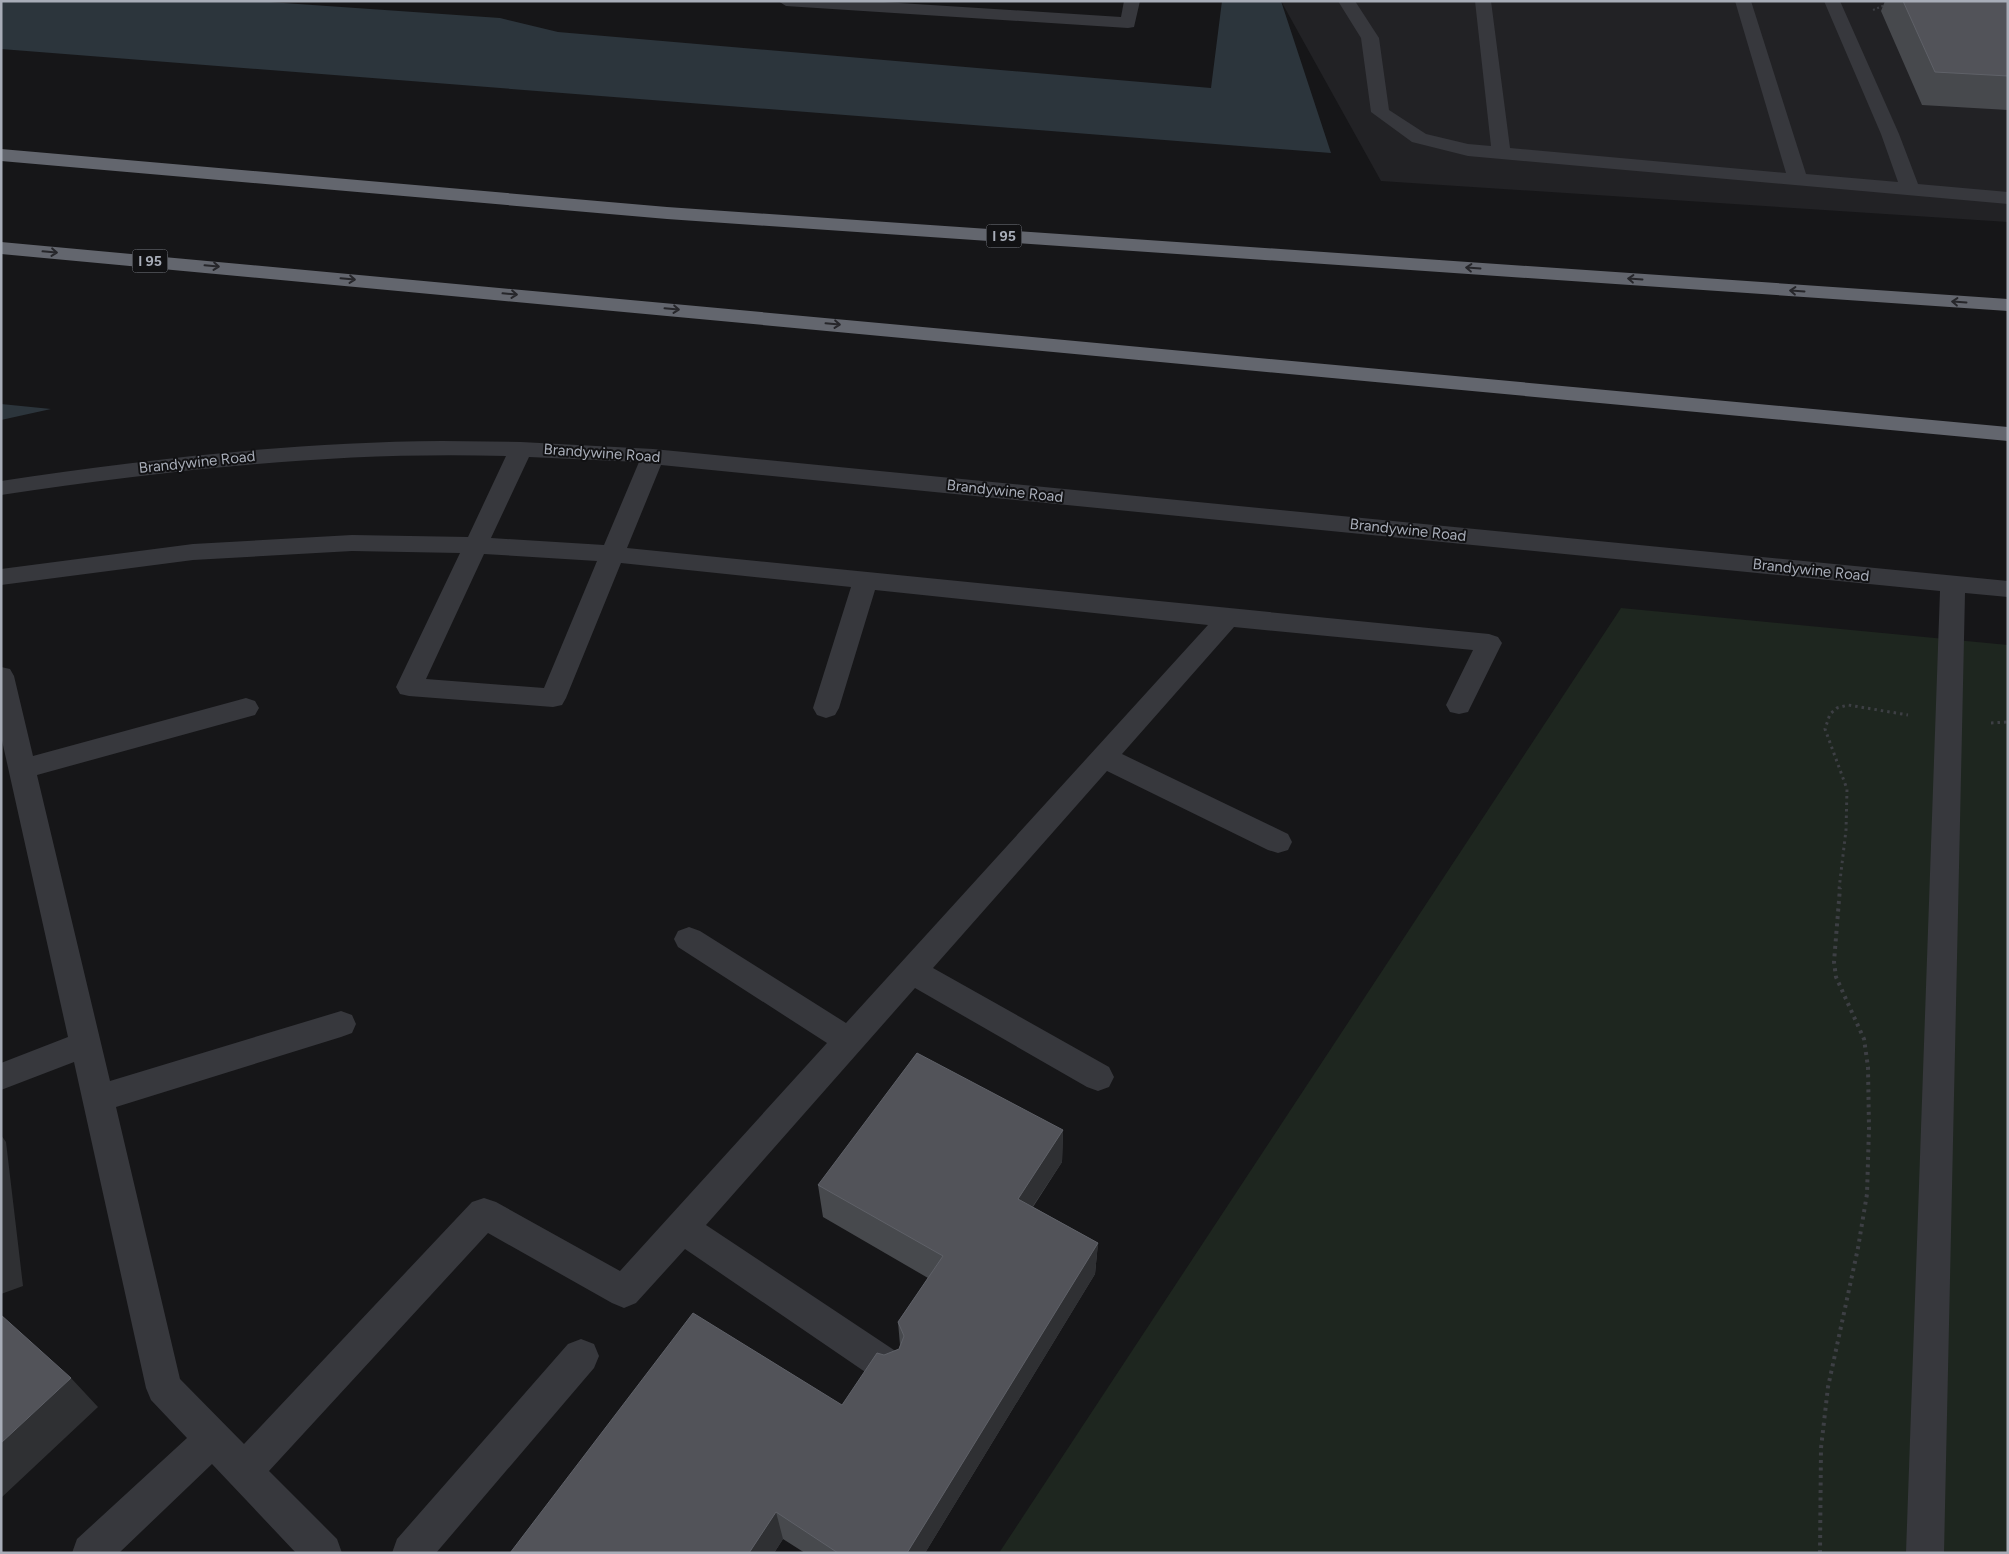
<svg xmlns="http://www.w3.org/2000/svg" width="2009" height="1554" font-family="Figtree,sans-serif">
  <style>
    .built { fill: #222225 }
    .green { fill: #1e261f }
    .water { fill: #2c353c }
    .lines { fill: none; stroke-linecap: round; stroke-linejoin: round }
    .path-far2 { stroke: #3d3f44; stroke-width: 2; stroke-dasharray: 2 2.5; stroke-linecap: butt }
    .path-far1 { stroke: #3d3f44; stroke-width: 3; stroke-dasharray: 2.5 4; stroke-linecap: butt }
    .path { stroke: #3d3f44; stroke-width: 4; stroke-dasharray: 3 4.5; stroke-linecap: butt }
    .minor { fill: #37383d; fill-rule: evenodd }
    .highway { fill: #63666e; fill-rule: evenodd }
    .wall { fill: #47494d }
    .shaded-wall { fill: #2f3033 }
    .building { fill: #525359; stroke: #5f6168 }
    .oneway { stroke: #26262a }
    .labels { text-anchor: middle; stroke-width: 4; stroke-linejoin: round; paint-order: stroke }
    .shield { fill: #111113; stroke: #7b7e86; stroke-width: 1 }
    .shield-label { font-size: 14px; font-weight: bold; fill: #a8adb8 }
    .street-label { font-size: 15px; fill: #a8adb8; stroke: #111113 }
  </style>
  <rect width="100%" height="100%" fill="#161618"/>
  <!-- built -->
  <path class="built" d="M 1281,1 L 2008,1 L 2008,222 L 1381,181 Z"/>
  <!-- green -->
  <path class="green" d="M 1621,608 L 2008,645 L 2008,1553 L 999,1553 Z"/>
  <!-- water -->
  <path class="water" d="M 1,1 L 255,1 L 500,18 L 558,32 L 1211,88 L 1222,1 L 1281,1 L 1331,153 L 1,49 Z
    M 1,404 L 51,409 L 1,420 Z"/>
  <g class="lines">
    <!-- path-far2 -->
    <path class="path-far2" d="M 1873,10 L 1885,5"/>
    <!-- path-far1 -->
    <path class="path-far1" d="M 1991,723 L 2008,722
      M 1839,889 L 1846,830 L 1847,789 L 1825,729 L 1830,714 L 1837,708 L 1848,705 L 1908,715"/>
    <!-- path -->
    <path class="path" d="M 1820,1553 L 1821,1448 L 1828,1387 L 1858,1248 L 1867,1194 L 1869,1128 L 1868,1067 L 1864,1039 L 1836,977 L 1834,962 L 1840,888"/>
    <!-- minor -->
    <path class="minor" d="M 778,1 L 868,1 L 1121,17 L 1124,1 L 1140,1 L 1134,27 L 1128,28 L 786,6 Z
      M 1338,1 L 1355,1 L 1379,38 L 1389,110 L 1426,134 L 1468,144 L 1491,146 L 1475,1 L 1491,1 L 1510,148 L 1786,173 L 1735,1 L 1751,1 L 1806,174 L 1898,182 L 1881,134 L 1824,1 L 1840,1 L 1899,134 L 1918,184 L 2008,192 L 2008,204 L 1468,156 L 1412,142 L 1371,112 L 1361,38 Z
      M 442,441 L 521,442 L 653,449 L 2008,581 L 2008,597 L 1965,593 L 1944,1553 L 1906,1553 L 1940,591 L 661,465 L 627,548 L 1489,634 L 1498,637 L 1502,643 L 1468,712 L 1459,714 L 1450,712 L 1446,705 L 1473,650 L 1234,627 L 1122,754 L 1288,834 L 1292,842 L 1288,850 L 1278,853 L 1268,850 L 1107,771 L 933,968 L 1109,1067 L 1114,1077 L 1109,1087 L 1098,1091 L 1087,1087 L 915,988 L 706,1225 L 900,1354 L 905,1366 L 900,1378 L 887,1383 L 874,1378 L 685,1249 L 636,1303 L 624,1308 L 612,1303 L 488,1233 L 269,1471 L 337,1539 L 342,1553 L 296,1553 L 212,1464 L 119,1553 L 72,1553 L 77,1539 L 187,1438 L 151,1400 L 146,1388 L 74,1062 L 1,1090 L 1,1063 L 68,1037 L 1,736 L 1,667 L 10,669 L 14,676 L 33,756 L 246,698 L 255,701 L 259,708 L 255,715 L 37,775 L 110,1081 L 341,1011 L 352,1015 L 356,1024 L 352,1033 L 341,1037 L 116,1107 L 180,1379 L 244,1444 L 472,1202 L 484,1198 L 496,1202 L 620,1271 L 827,1043 L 678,947 L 674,939 L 678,931 L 689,927 L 700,931 L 846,1023 L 1208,625 L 875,590 L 839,708 L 835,715 L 826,718 L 817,715 L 813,708 L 851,587 L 621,563 L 566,698 L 562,705 L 553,707 L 409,696 L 400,694 L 396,687 L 460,553 L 352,551 L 193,560 L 1,585 L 1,569 L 193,544 L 352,535 L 468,537 L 506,456 C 336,451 169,470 1,495 L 1,481 C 148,459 294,442 442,441 ZM 529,457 L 639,462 L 604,545 L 491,538 ZM 484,554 L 597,561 L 544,688 L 426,679 Z
      M 581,1339 L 594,1344 L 599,1356 L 594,1368 L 436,1553 L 392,1553 L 397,1539 L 568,1344 Z"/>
    <!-- highway -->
    <path class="highway" d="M 1,149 L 667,207 L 2008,299 L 2008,311 L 667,219 L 1,161 Z
      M 1,242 L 2008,427 L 2008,441 L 1,254 Z"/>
  </g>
  <!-- wall -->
  <path class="wall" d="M 1885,1 L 2008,1 L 2008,110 L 1922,105 L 1881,11 Z
    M 1063,1130 L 1062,1162 L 1033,1207 L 1098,1243 L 1095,1274 L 925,1553 L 805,1553 L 783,1539 L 774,1553 L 510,1553 L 842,1405 L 884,1355 L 899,1349 L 900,1345 L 898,1322 L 928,1278 L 823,1217 L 818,1185 Z"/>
  <!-- shaded-wall -->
  <path class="shaded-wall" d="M 1063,1130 L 1062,1162 L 1017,1230 L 1018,1199 Z
    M 1,1135 L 6,1142 L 23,1286 L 1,1294 Z
    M 1098,1243 L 1095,1274 L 925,1553 L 907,1553 Z
    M 71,1378 L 98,1407 L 1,1498 L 1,1443 Z
    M 776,1512 L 783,1539 L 774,1553 L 749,1553 Z"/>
  <!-- building -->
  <path class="building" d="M 1903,1 L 2008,1 L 2008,76 L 1935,72 Z
    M 917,1053 L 1063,1130 L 1018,1199 L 1098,1243 L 907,1553 L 838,1553 L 776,1512 L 749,1553 L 510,1553 L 693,1313 L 842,1405 L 877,1353 L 884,1355 L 899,1349 L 904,1336 L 898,1322 L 943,1256 L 818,1185 Z
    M 1,1315 L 71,1378 L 1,1443 Z"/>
  <!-- one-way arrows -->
  <defs><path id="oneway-shaft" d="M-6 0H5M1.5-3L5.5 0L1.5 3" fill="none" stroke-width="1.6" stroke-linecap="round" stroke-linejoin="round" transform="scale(1.25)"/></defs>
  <g class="oneway">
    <use href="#oneway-shaft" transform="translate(50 252) rotate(5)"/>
    <use href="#oneway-shaft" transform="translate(212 266) rotate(5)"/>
    <use href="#oneway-shaft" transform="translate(1473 268) rotate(-176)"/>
    <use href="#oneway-shaft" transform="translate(348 279) rotate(5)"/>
    <use href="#oneway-shaft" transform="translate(1635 279) rotate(-176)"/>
    <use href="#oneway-shaft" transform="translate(1797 291) rotate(-176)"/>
    <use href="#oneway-shaft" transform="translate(510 294) rotate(5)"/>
    <use href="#oneway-shaft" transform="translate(1959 302) rotate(-176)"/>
    <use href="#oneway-shaft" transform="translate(672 309) rotate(5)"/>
    <use href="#oneway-shaft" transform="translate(833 324) rotate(5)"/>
  </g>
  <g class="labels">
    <!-- shield labels -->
    <g class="shield">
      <rect x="986.5" y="224.5" width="35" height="23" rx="4"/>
      <rect x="132.5" y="249.5" width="35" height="23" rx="4"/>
    </g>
    <g class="shield-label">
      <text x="1004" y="241">I 95</text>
      <text x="150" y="266">I 95</text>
    </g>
    <!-- street labels -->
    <g class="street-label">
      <text transform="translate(602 453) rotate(4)" y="5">Brandywine Road</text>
      <text transform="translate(197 462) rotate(-6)" y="5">Brandywine Road</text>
      <text transform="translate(1005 491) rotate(6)" y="5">Brandywine Road</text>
      <text transform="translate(1408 530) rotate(6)" y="5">Brandywine Road</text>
      <text transform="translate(1811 570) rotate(6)" y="5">Brandywine Road</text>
    </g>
  </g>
  <!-- border -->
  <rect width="2009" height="1554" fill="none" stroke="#a8adb8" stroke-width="5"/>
</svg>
